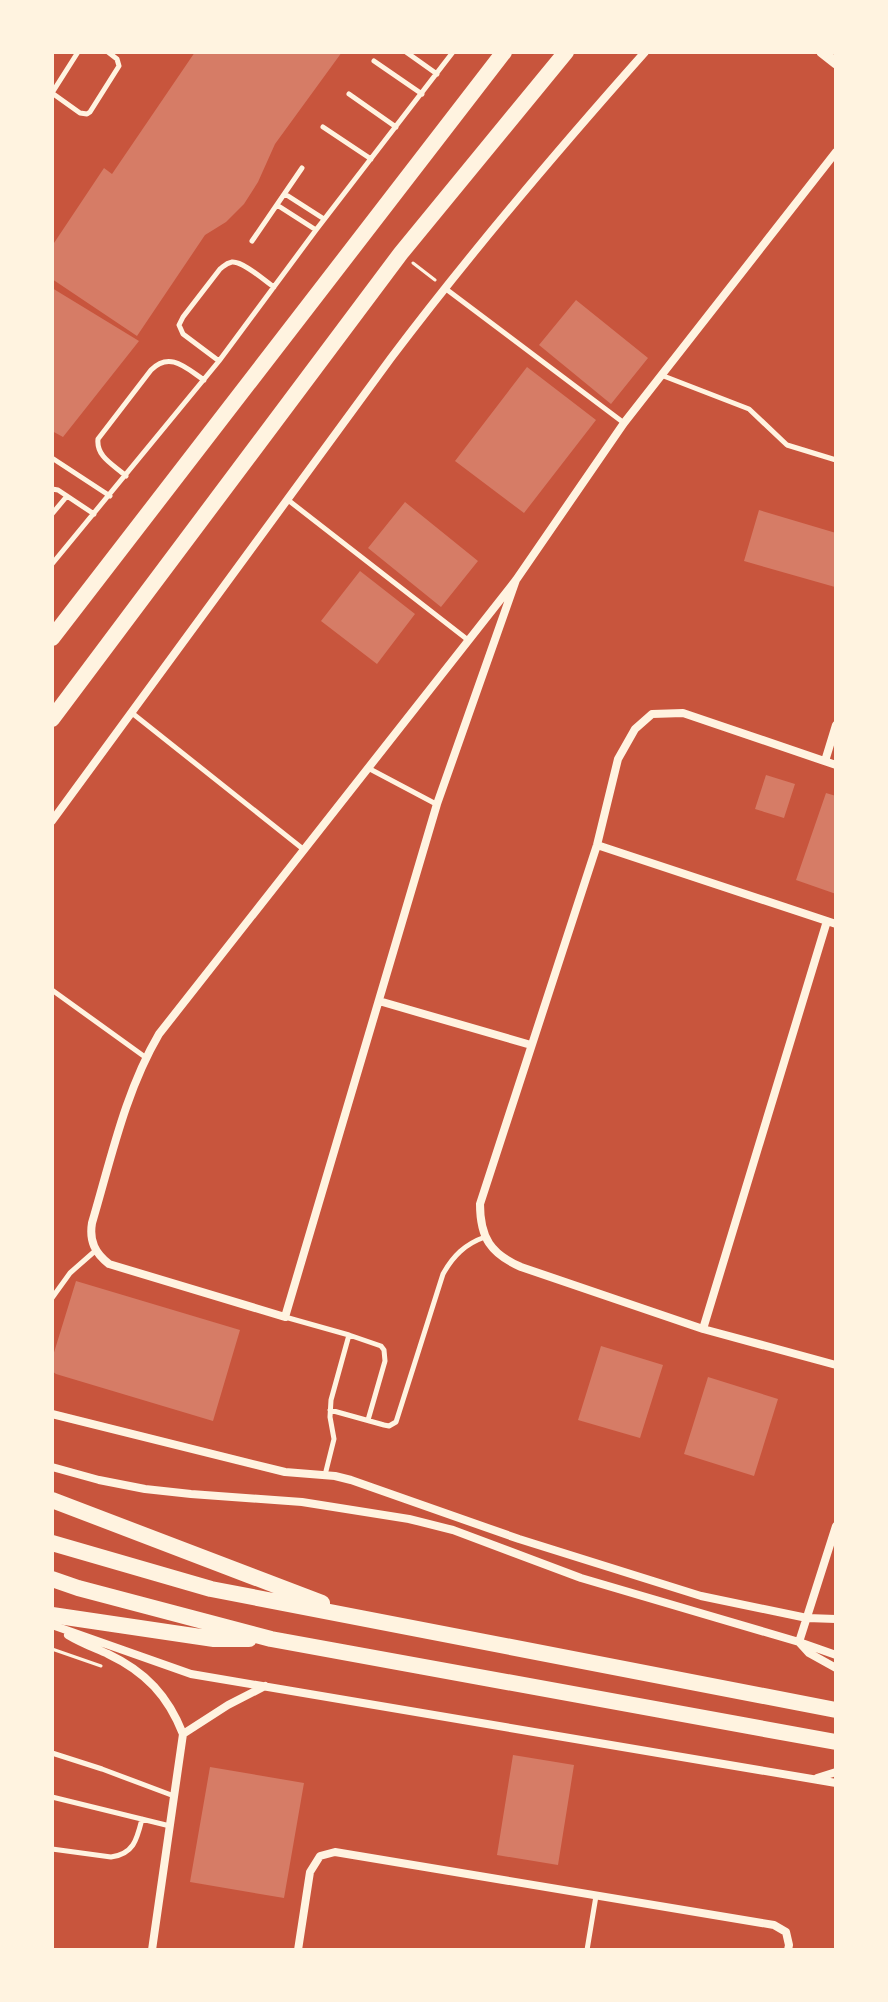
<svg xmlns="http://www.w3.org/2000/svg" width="888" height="2002" font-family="Inter,sans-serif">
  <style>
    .building { fill: #d67c66 }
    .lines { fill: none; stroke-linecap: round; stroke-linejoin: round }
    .path { stroke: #fff3e0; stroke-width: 3 }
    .service { stroke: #fff3e0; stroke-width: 5 }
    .minor { stroke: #fff3e0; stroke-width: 8 }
    .tertiary { stroke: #fff3e0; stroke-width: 11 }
    .trunk { stroke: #fff3e0; stroke-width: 16 }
    .motorway { stroke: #fff3e0; stroke-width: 16 }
  </style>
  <rect width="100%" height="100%" fill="#c8553d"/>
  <!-- building -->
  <path class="building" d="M 195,52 L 342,52 L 275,144 L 258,182 L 244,204 L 226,222 L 205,235 L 137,336 L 52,279 L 52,246 L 104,168 L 112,174 Z
    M 52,288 L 139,341 L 63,437 L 52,431 Z
    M 576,300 L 648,358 L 611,404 L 539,345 Z
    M 527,367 L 596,420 L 524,513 L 455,461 Z
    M 405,502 L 478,561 L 441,607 L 368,548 Z
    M 759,510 L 836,533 L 835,587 L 744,561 Z
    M 360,571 L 415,614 L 377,664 L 321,621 Z
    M 766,775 L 795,784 L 784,818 L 755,809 Z
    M 826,793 L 836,796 L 836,894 L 796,880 Z
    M 76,1281 L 240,1330 L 213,1421 L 56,1374 L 52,1371 L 52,1359 Z
    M 601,1346 L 663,1365 L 640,1438 L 578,1420 Z
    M 708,1377 L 778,1399 L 754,1476 L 684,1454 Z
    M 513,1755 L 574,1765 L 558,1865 L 497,1855 Z
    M 210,1767 L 304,1783 L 284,1898 L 190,1882 Z"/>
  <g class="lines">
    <!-- path -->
    <path class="path" d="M 413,263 L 435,280
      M 52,1649 L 101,1666"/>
    <!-- service -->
    <path class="service" d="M 406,52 L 437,74
      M 374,61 L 422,94
      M 52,93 L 80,113 L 87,114 L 90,112 L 119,66 L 117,59 L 108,52
      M 52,93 L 78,52
      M 349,94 L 396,127
      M 323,127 L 371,159
      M 285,194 L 324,219
      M 277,205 L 316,230
      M 252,241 L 302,168
      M 446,289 L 624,423
      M 219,361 L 183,334 L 179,325 L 183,317 L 220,269 C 224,266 226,263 232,262 C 243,261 265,281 274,287
      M 661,375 L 749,409 L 787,445 L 836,460
      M 52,458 L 110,496
      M 126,476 C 114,465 96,457 98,439 L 151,370 C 170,351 186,368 204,380
      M 52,489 L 58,490 L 94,514
      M 288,500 L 468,640
      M 52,514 L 67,496
      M 52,564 L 219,361 L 316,230 L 453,52
      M 132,713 L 303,849
      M 368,768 L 436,804
      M 52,990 L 145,1057
      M 52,1298 L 70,1273 L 95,1251
      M 285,1317 L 349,1335 L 381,1346 L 384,1350 L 385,1361 L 368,1420
      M 330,1410 L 384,1425 L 389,1426 L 396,1422 L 443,1274 C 453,1256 465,1244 485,1237
      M 325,1475 L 334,1439 L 330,1417 L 331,1400 L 349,1335
      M 52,1753 L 102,1769 L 174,1796
      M 52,1797 L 170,1826
      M 52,1849 L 111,1857 C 134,1854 137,1839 142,1819
      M 587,1950 L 596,1896"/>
    <!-- minor -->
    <path class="minor" d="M 516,580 L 437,804 L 285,1317 L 109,1264 C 95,1253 89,1241 92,1223 C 111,1159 125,1092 159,1034 L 516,580 L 624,423 L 836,152
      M 825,761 L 836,725
      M 836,765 L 683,713 L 652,714 L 635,729 L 618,759 L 597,845 L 480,1204 C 480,1238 491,1254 521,1267 L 703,1329 L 836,1365
      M 52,821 L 391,358 C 471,252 557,151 645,52
      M 597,845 L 836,924
      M 379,1001 L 531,1045
      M 703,1329 L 827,921
      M 52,1414 L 285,1472 L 335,1476 L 351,1480 L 519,1539 L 701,1596 L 807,1618 L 836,1619
      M 52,1467 L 99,1480 L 145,1489 L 191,1494 L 302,1502 L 409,1519 L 453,1530 L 581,1578 L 799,1642 L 836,1655
      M 836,1526 L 799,1642 L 809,1653 L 836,1668
      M 52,1625 L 191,1674 L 836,1783
      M 68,1635 C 81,1643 95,1648 108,1654 C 146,1672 168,1696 183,1734 L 152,1950
      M 183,1734 L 228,1705 L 265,1686
      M 817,1778 L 836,1772
      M 298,1950 L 310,1872 L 320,1856 L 335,1852 L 774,1925 L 786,1932 L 789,1945 L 788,1950"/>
    <!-- tertiary -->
    <path class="tertiary" d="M 822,52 L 836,63"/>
    <!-- trunk -->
    <path class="trunk" d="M 52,638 L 504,52
      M 52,719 L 401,253 L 566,52"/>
    <!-- motorway -->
    <path class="motorway" d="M 52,1500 L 322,1603
      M 52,1543 L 211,1589 L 836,1710
      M 52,1579 L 78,1588 L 271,1639 L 836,1742
      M 52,1615 L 214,1639 L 249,1639"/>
  </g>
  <!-- border -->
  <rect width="888" height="2002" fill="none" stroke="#fff3e0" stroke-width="108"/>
</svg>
